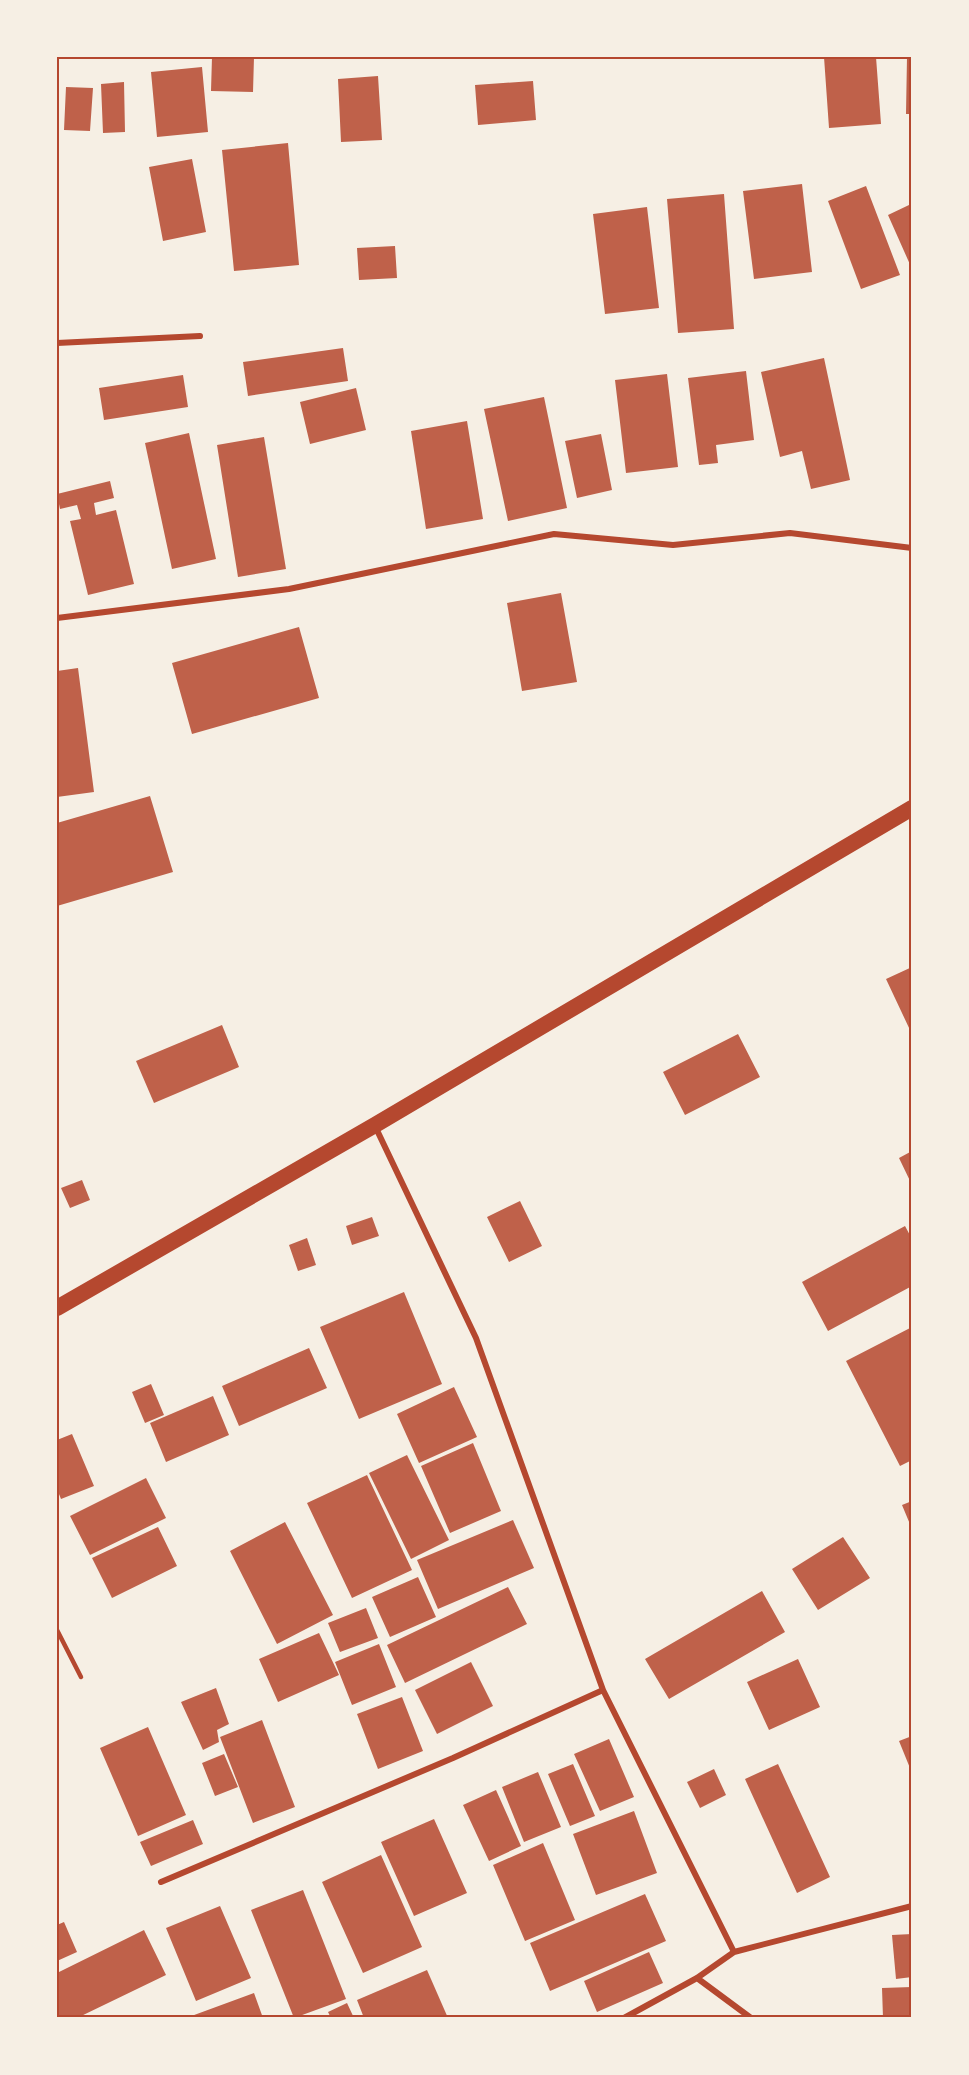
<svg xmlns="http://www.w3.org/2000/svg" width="969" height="2075" font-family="'Space Grotesk',sans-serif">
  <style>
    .building { fill: #bf614a }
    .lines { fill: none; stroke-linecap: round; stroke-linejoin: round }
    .service { stroke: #b5482f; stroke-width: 4.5 }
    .minor { stroke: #b5482f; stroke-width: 6 }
    .trunk { stroke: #b5482f; stroke-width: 16 }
    .neatline { fill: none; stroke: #b5482f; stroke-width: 2 }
  </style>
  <rect width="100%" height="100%" fill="#f6efe4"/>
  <!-- building -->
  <path class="building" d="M 212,57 L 254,57 L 253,92 L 211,91 Z
    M 824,57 L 876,57 L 881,124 L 829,128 Z
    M 907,57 L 912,57 L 912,114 L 906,114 Z
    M 202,67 L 208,132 L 157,137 L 151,72 Z
    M 378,76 L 382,140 L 341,142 L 338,79 Z
    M 533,81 L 536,120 L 478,125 L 475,85 Z
    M 124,82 L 125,132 L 103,133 L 101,84 Z
    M 66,87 L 93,88 L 90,131 L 64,130 Z
    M 288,143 L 299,265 L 234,271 L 222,150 Z
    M 192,159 L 206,232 L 163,241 L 149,167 Z
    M 802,184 L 812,272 L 754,279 L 743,191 Z
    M 866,186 L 900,275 L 861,289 L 828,201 Z
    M 724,194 L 734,329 L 678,333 L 667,199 Z
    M 909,205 L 912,212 L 912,269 L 888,215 Z
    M 647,207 L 659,308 L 605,314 L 593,214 Z
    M 395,246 L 397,278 L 359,280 L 357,248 Z
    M 343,348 L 348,381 L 248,396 L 243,362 Z
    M 824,358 L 850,480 L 811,489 L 802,451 L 780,457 L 761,372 Z
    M 746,371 L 754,440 L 716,445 L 718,463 L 699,465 L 688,378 Z
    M 667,374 L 678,467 L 626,473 L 615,380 Z
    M 183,375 L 188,407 L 104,420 L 99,388 Z
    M 356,388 L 366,430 L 310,444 L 300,402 Z
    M 544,397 L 567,508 L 508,521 L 484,409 Z
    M 467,421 L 483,519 L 426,529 L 411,431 Z
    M 189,433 L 216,559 L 172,569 L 145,443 Z
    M 601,434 L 612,490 L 577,498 L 565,441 Z
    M 264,437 L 286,569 L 238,577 L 217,445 Z
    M 110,481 L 114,498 L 94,503 L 96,515 L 116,510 L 134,584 L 88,595 L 70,521 L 81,519 L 77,505 L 60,509 L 57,494 Z
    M 561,593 L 577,682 L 522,691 L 507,603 Z
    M 299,627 L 319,698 L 192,734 L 172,663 Z
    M 78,668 L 94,792 L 57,797 L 57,671 Z
    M 150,796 L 173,872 L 57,906 L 57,823 Z
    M 912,967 L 912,1029 L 910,1030 L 886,979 Z
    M 222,1025 L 239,1067 L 154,1103 L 136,1061 Z
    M 738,1034 L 760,1077 L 685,1115 L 663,1072 Z
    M 912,1151 L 912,1185 L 899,1158 Z
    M 82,1180 L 90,1200 L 70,1208 L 61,1188 Z
    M 520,1201 L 542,1246 L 509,1262 L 487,1217 Z
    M 372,1217 L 379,1236 L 352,1245 L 346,1226 Z
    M 905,1226 L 912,1239 L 912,1286 L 828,1331 L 802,1282 Z
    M 307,1238 L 316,1265 L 298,1271 L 289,1245 Z
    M 404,1292 L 442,1384 L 359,1419 L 320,1327 Z
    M 912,1327 L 912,1460 L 900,1466 L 846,1361 Z
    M 309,1348 L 327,1388 L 239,1426 L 222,1386 Z
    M 151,1384 L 164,1415 L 145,1423 L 132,1392 Z
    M 454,1387 L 477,1437 L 419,1463 L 397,1414 Z
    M 213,1396 L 229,1435 L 166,1462 L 150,1423 Z
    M 72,1434 L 94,1486 L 61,1499 L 57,1489 L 57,1440 Z
    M 473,1443 L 501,1511 L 450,1533 L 421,1466 Z
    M 407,1455 L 449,1540 L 411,1559 L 369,1473 Z
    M 367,1475 L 412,1570 L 352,1598 L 307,1503 Z
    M 146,1478 L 166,1518 L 90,1555 L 70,1516 Z
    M 912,1501 L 912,1529 L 902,1505 Z
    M 513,1520 L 534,1568 L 438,1609 L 417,1560 Z
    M 285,1522 L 333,1615 L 277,1644 L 230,1551 Z
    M 158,1527 L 177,1566 L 112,1598 L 92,1558 Z
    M 843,1537 L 870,1578 L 818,1610 L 792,1569 Z
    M 418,1577 L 436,1617 L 390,1637 L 372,1597 Z
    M 508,1587 L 527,1624 L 405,1683 L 387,1645 Z
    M 762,1591 L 785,1632 L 669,1699 L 645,1659 Z
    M 366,1608 L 378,1638 L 340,1652 L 328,1623 Z
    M 319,1633 L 339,1675 L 278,1702 L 259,1659 Z
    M 379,1644 L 396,1687 L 352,1705 L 335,1662 Z
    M 798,1659 L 820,1707 L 769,1730 L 747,1682 Z
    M 471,1662 L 493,1706 L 437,1734 L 415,1690 Z
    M 216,1688 L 229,1724 L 217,1730 L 219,1742 L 203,1750 L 181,1702 Z
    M 402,1697 L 423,1751 L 378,1769 L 357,1714 Z
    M 262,1720 L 295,1807 L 253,1823 L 220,1737 Z
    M 148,1727 L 186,1815 L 138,1836 L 100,1748 Z
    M 912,1736 L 912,1773 L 899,1741 Z
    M 609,1739 L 634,1797 L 600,1811 L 574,1754 Z
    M 224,1754 L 238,1787 L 215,1796 L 202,1763 Z
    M 573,1764 L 595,1816 L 570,1826 L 548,1774 Z
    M 778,1764 L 830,1877 L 797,1893 L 745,1779 Z
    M 714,1769 L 726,1795 L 700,1808 L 687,1782 Z
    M 538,1772 L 561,1827 L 524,1842 L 502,1787 Z
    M 496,1790 L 521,1846 L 489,1861 L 463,1805 Z
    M 634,1811 L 657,1873 L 596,1895 L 573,1834 Z
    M 434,1819 L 467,1893 L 414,1916 L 381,1842 Z
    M 193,1820 L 203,1844 L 151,1866 L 140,1842 Z
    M 543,1843 L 575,1920 L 525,1941 L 493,1865 Z
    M 381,1855 L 422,1947 L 363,1973 L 322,1882 Z
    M 303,1890 L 346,1999 L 294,2018 L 251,1910 Z
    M 645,1894 L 666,1941 L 550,1991 L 530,1943 Z
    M 220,1906 L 251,1978 L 196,2001 L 166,1928 Z
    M 64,1922 L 77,1952 L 57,1961 L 57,1925 Z
    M 144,1930 L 166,1975 L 77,2018 L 57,2018 L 57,1973 Z
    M 912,1934 L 912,1977 L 896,1979 L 892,1935 Z
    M 649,1952 L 663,1983 L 597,2012 L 584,1981 Z
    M 427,1970 L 448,2018 L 364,2018 L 357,2000 Z
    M 912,1987 L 912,2018 L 883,2018 L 882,1988 Z
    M 254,1993 L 263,2018 L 186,2018 Z
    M 347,2003 L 354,2018 L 331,2018 L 328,2012 Z"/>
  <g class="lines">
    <!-- service -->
    <path class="service" d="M 57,1630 L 81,1677"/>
    <!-- minor -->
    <path class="minor" d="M 57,343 L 200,336
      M 57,618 L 289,589 L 554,534 L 673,545 L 790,533 L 912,548
      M 375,1126 L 476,1338 L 603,1690 L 734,1952
      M 161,1882 L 453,1758 L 603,1690
      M 697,1978 L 751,2018
      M 624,2018 L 697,1978 L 734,1952 L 912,1906"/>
    <!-- trunk -->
    <path class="trunk" d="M 57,1308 L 375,1125 L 912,808"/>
  </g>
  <!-- border -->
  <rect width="969" height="2075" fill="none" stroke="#f6efe4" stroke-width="117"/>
  <rect x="58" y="58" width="852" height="1958" class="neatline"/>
</svg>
